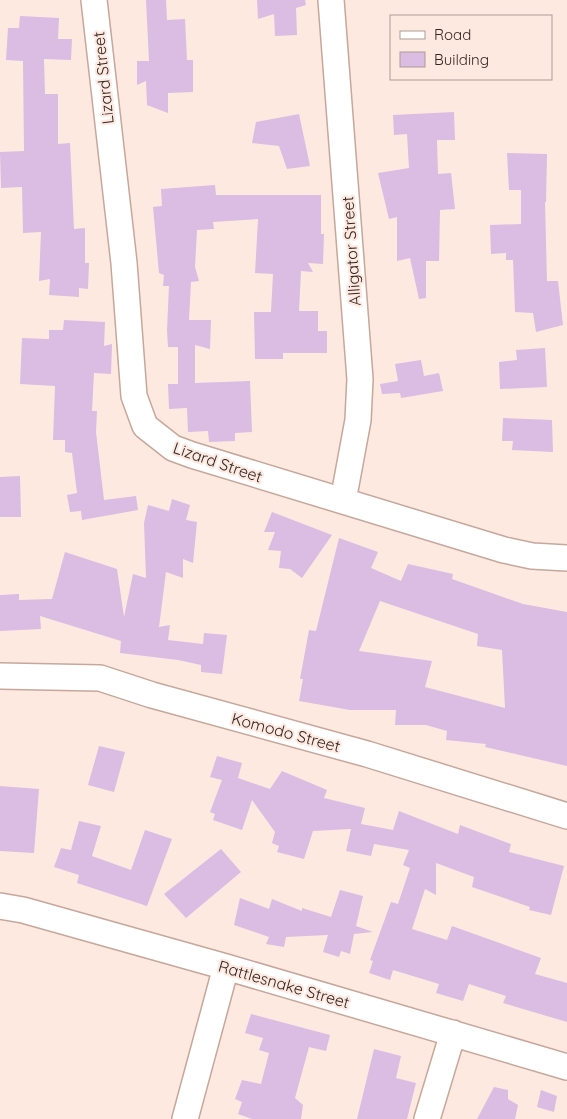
<svg xmlns="http://www.w3.org/2000/svg" width="567" height="1119" font-family="Quicksand,sans-serif">
  <style>
    .building { fill: #dbbce3; fill-rule: evenodd }
    .lines { fill: none; stroke-linecap: round; stroke-linejoin: round }
    .minor-casing { stroke: #c6a79a; stroke-width: 28 }
    .minor { stroke: #fff; stroke-width: 25 }
    .labels { text-anchor: middle; stroke-width: 4.5; stroke-linejoin: round; paint-order: stroke }
    .street-label { font-size: 16px; fill: #312520; stroke: #fee9e1 }
  </style>
  <rect width="100%" height="100%" fill="#fee9e1"/>
  <!-- building -->
  <path class="building" d="M 146,0 L 166,0 L 167,20 L 185,19 L 187,60 L 193,60 L 193,92 L 168,93 L 168,113 L 147,105 L 146,81 L 137,85 L 137,61 L 149,61 Z
    M 257,0 L 305,0 L 306,5 L 296,8 L 297,35 L 275,36 L 274,14 L 258,19 Z
    M 20,16 L 59,18 L 58,39 L 72,39 L 71,60 L 44,59 L 45,94 L 58,94 L 58,144 L 70,143 L 74,229 L 85,228 L 85,263 L 89,263 L 88,289 L 79,288 L 79,297 L 49,295 L 50,279 L 39,281 L 41,232 L 23,233 L 22,187 L 1,188 L 0,152 L 24,151 L 23,61 L 6,60 L 8,28 L 19,28 Z
    M 454,112 L 455,140 L 437,140 L 438,174 L 451,173 L 455,209 L 440,210 L 439,261 L 426,261 L 426,298 L 419,299 L 410,258 L 397,261 L 397,217 L 389,219 L 378,173 L 409,168 L 407,134 L 394,135 L 393,115 Z
    M 299,114 L 310,166 L 287,169 L 279,146 L 252,143 L 256,122 Z
    M 507,153 L 547,154 L 546,202 L 545,202 L 547,281 L 558,281 L 563,325 L 536,332 L 533,313 L 515,312 L 513,260 L 506,260 L 506,253 L 491,254 L 490,225 L 521,224 L 521,190 L 509,190 Z
    M 215,185 L 216,195 L 321,195 L 321,234 L 324,234 L 323,264 L 308,263 L 313,272 L 301,271 L 299,311 L 318,311 L 318,331 L 327,331 L 327,353 L 283,353 L 283,359 L 255,359 L 254,312 L 271,312 L 273,274 L 255,273 L 258,219 L 213,222 L 214,229 L 197,230 L 195,267 L 199,281 L 191,282 L 189,320 L 211,320 L 210,349 L 195,345 L 195,383 L 250,381 L 252,432 L 235,433 L 235,441 L 209,442 L 208,431 L 188,432 L 187,408 L 169,409 L 168,384 L 178,384 L 178,347 L 168,347 L 167,330 L 169,286 L 163,286 L 164,275 L 159,273 L 153,207 L 162,206 L 161,189 Z
    M 64,320 L 105,322 L 104,346 L 112,344 L 111,374 L 94,373 L 92,411 L 97,411 L 96,432 L 104,500 L 136,496 L 138,510 L 82,520 L 81,511 L 70,512 L 67,495 L 77,493 L 72,453 L 65,452 L 65,440 L 53,440 L 55,386 L 20,384 L 22,338 L 49,339 L 49,330 L 63,330 Z
    M 545,348 L 547,387 L 500,389 L 499,362 L 517,360 L 516,350 Z
    M 421,360 L 424,376 L 439,373 L 443,391 L 401,398 L 400,393 L 382,394 L 380,384 L 398,381 L 395,364 Z
    M 503,418 L 552,420 L 553,452 L 512,450 L 513,441 L 502,441 Z
    M 20,476 L 21,517 L 0,517 L 0,477 Z
    M 172,499 L 190,505 L 186,520 L 197,522 L 193,563 L 183,559 L 183,578 L 166,572 L 159,627 L 170,625 L 168,640 L 203,644 L 204,633 L 227,635 L 222,674 L 201,672 L 201,665 L 178,660 L 120,653 L 121,641 L 40,616 L 41,629 L 0,631 L 0,595 L 19,594 L 19,600 L 52,599 L 65,552 L 117,569 L 124,617 L 133,574 L 146,578 L 144,523 L 148,505 L 169,511 Z
    M 272,512 L 332,535 L 302,578 L 290,569 L 279,568 L 281,551 L 268,550 L 275,532 L 264,532 Z
    M 339,538 L 378,552 L 371,568 L 401,581 L 408,564 L 453,574 L 452,579 L 523,604 L 567,612 L 567,766 L 485,747 L 486,744 L 446,740 L 447,731 L 426,725 L 395,725 L 396,710 L 350,710 L 299,701 L 303,679 L 300,679 L 309,630 L 316,631 ZM 380,601 L 478,634 L 477,646 L 502,650 L 505,708 L 425,687 L 432,661 L 359,651 Z
    M 99,746 L 125,752 L 114,792 L 88,785 Z
    M 217,756 L 242,763 L 238,778 L 270,789 L 282,771 L 327,790 L 324,798 L 365,808 L 361,824 L 393,830 L 399,811 L 458,834 L 460,825 L 511,844 L 509,852 L 564,866 L 551,915 L 529,910 L 530,907 L 472,887 L 474,877 L 436,863 L 436,895 L 425,889 L 412,929 L 447,940 L 452,926 L 541,958 L 535,974 L 567,983 L 567,1022 L 503,1003 L 506,996 L 469,984 L 463,1001 L 436,993 L 439,984 L 393,970 L 390,980 L 369,973 L 373,961 L 370,960 L 391,902 L 398,904 L 410,868 L 403,865 L 409,850 L 374,844 L 371,856 L 346,851 L 351,829 L 313,831 L 304,859 L 277,852 L 279,846 L 272,843 L 275,832 L 252,800 L 242,830 L 213,820 L 215,814 L 210,812 L 222,780 L 210,777 Z
    M 0,786 L 39,789 L 34,853 L 0,851 Z
    M 79,821 L 101,826 L 92,856 L 131,870 L 145,830 L 172,839 L 147,906 L 77,883 L 79,875 L 54,867 L 61,848 L 71,850 Z
    M 221,849 L 241,872 L 186,918 L 164,894 Z
    M 340,890 L 363,896 L 356,926 L 373,932 L 354,934 L 350,954 L 341,951 L 339,957 L 323,952 L 328,935 L 286,937 L 284,947 L 266,944 L 269,937 L 234,925 L 240,898 L 269,909 L 272,899 L 302,911 L 302,908 L 331,917 Z
    M 251,1014 L 330,1035 L 326,1051 L 309,1047 L 295,1098 L 303,1105 L 301,1119 L 252,1119 L 238,1114 L 242,1102 L 235,1099 L 242,1080 L 261,1084 L 269,1053 L 259,1050 L 263,1038 L 245,1033 Z
    M 374,1049 L 401,1056 L 396,1078 L 416,1083 L 407,1119 L 357,1119 Z
    M 494,1087 L 508,1090 L 508,1099 L 518,1105 L 515,1119 L 477,1119 Z
    M 541,1090 L 557,1096 L 554,1112 L 537,1107 Z"/>
  <g class="lines">
    <defs>
      <path id="minor" d="M 94,0 L 124,263 L 134,396 L 145,426 L 173,448 L 192,455 L 504,550 L 532,556 L 567,558
        M 331,0 L 360,379 L 358,420 L 343,501
        M 0,676 L 100,678 L 152,695 L 367,754 L 567,816
        M 0,906 L 23,910 L 226,967 L 567,1067
        M 185,1119 L 226,967
        M 427,1119 L 453,1033"/>
    </defs>
    <!-- minor casing -->
    <use href="#minor" class="minor-casing"/>
    <!-- minor -->
    <use href="#minor" class="minor"/>
  </g>
  <g class="labels">
    <!-- street labels -->
    <g class="street-label">
      <text transform="translate(103 78) rotate(-96)" y="6">Lizard Street</text>
      <text transform="translate(351 251) rotate(-94)" y="6">Alligator Street</text>
      <text transform="translate(218 462) rotate(19)" y="6">Lizard Street</text>
      <text transform="translate(286 732) rotate(15)" y="6">Komodo Street</text>
      <text transform="translate(284 984) rotate(16)" y="6">Rattlesnake Street</text>
    </g>
  </g>
  <!-- legend -->
  <rect x="390" y="15" width="162" height="65" fill="#fee9e1" stroke="#ac9b94"/>
  <rect x="400" y="31" width="25" height="8" fill="#ffffff" stroke="#ac9b94"/>
  <text x="434" y="40" font-size="15" fill="#312520">Road</text>
  <rect x="400" y="52" width="25" height="15" fill="#dbbce3" stroke="#ac9b94"/>
  <text x="434" y="65" font-size="15" fill="#312520">Building</text>
</svg>
